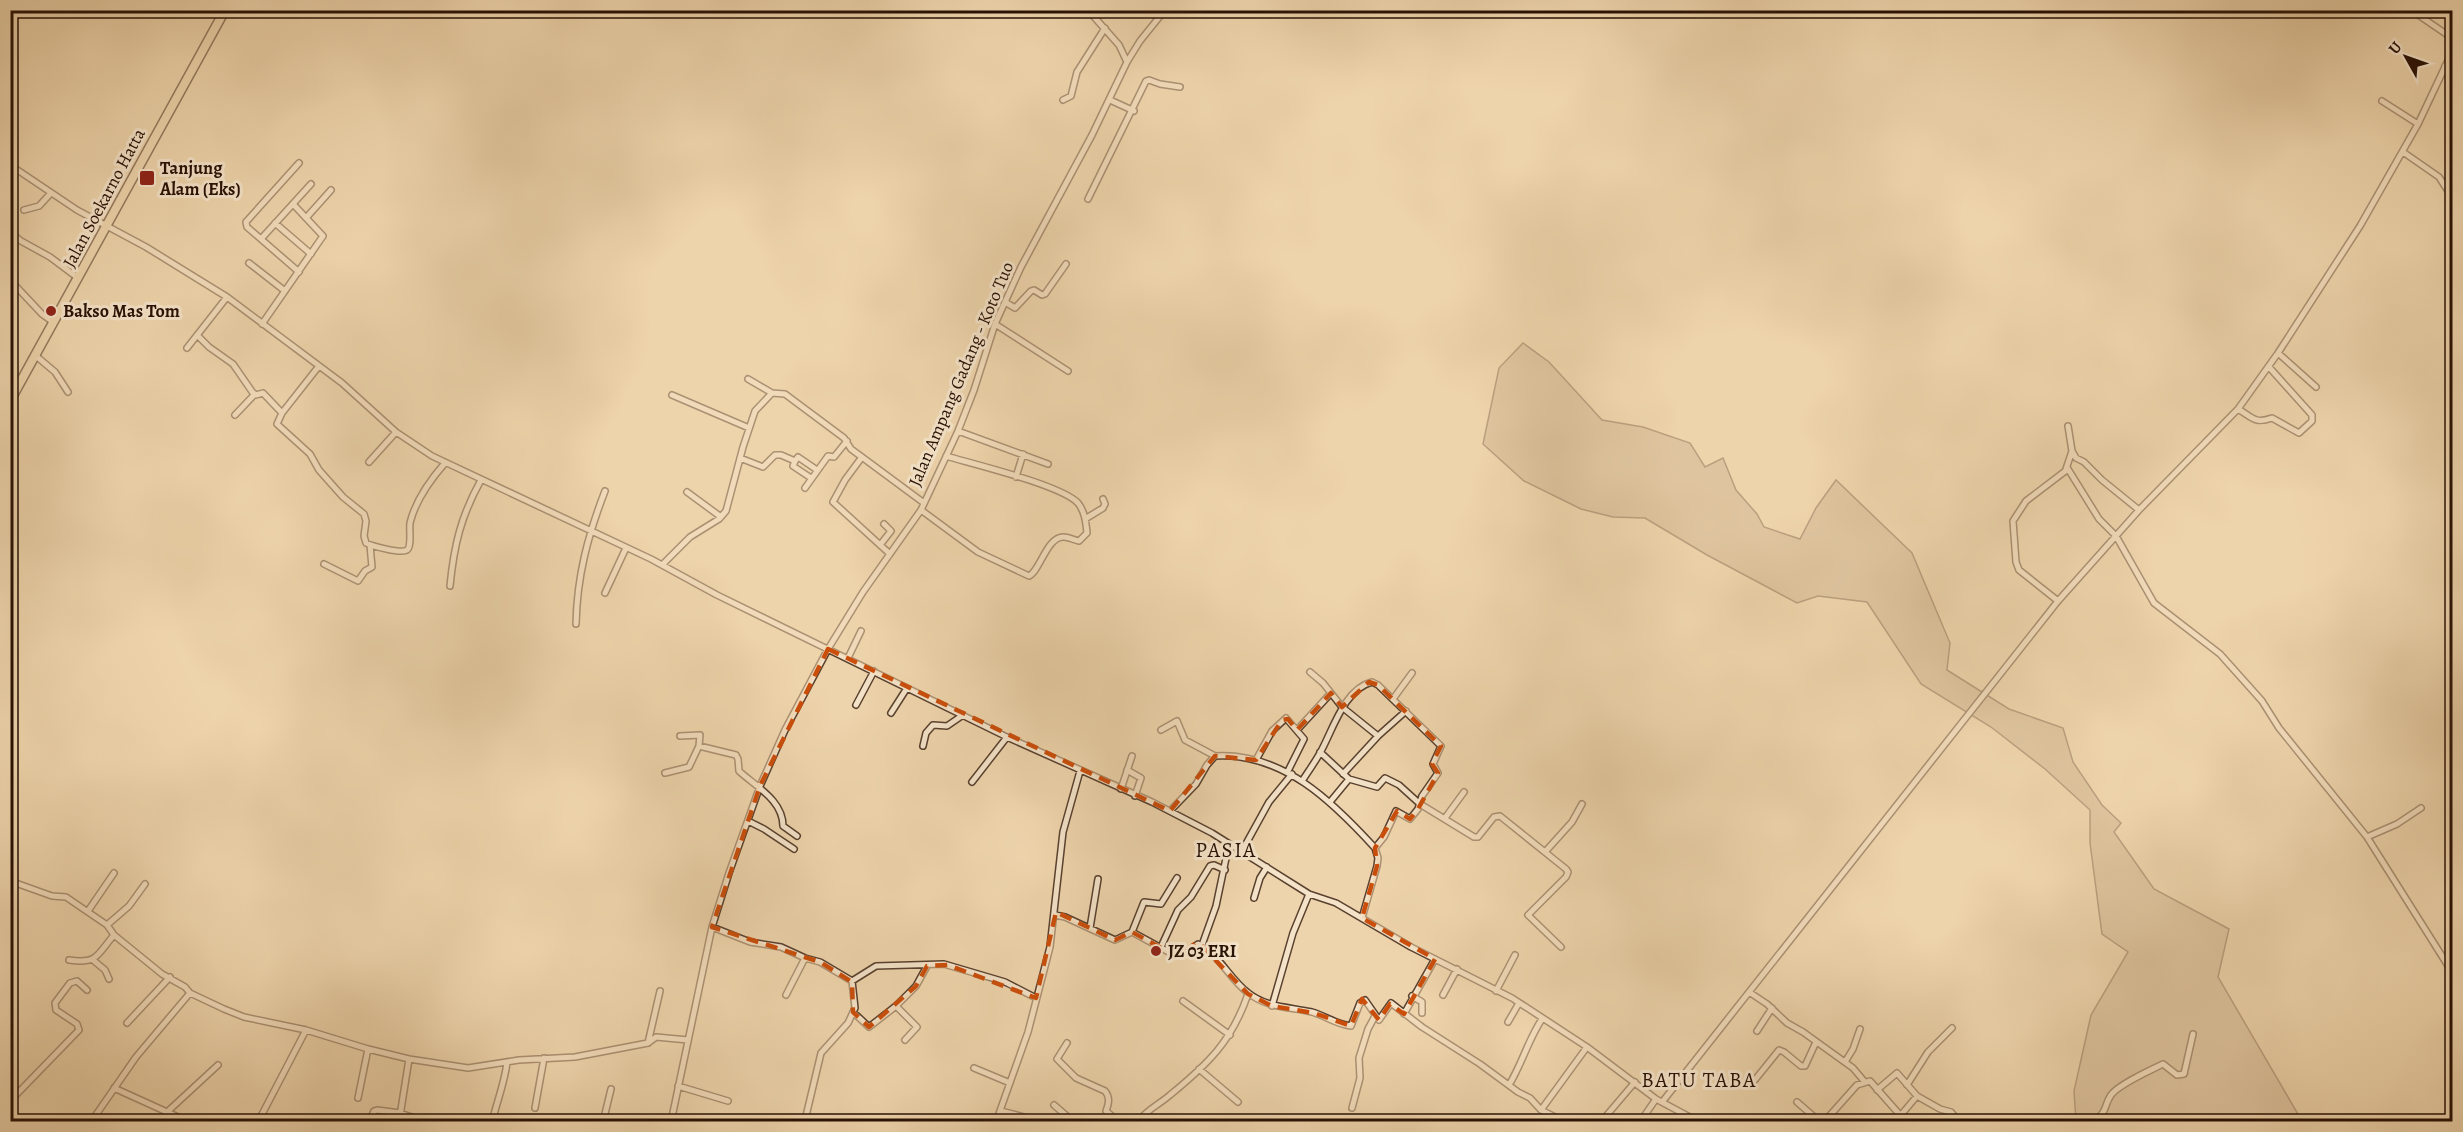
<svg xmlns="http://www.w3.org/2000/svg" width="2463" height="1132" font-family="Alegreya,serif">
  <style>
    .grass { fill: #ccb390; stroke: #7a624a; stroke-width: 1.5 }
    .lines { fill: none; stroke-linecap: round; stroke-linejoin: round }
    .minor-casing { stroke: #59412f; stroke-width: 8 }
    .highway-casing { stroke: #271005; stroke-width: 11 }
    .minor { stroke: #f4e3c9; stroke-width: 5 }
    .highway { stroke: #eed4ac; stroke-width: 8 }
    .marked { fill: none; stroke: #cb4e0b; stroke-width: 4.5; stroke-dasharray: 12 8; stroke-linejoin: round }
    .poi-dot { fill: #8f2418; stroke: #f4e3c9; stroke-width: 2 }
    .labels { text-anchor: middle; stroke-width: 6; stroke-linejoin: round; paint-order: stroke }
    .poi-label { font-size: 18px; font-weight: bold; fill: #271005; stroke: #f4e3c9; text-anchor: start }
    .street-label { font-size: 18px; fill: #271005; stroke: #f4e3c9 }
    .quarter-label { font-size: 21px; letter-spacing: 1.5px; fill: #271005; stroke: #f4e3c9 }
  </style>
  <rect width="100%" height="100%" fill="#eed4ac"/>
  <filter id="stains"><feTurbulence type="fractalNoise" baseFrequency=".00333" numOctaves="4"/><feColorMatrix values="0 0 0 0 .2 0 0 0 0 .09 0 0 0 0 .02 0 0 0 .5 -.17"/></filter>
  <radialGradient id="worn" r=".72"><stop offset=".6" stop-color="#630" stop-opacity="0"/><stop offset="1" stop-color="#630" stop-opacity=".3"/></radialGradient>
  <!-- grass -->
  <path class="grass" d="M 1523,343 L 1549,362 L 1602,420 L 1643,427 L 1690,443 L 1705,467 L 1723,458 L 1736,490 L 1757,514 L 1764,527 L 1800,539 L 1816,508 L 1836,480 L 1912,553 L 1950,643 L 1947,670 L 2009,709 L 2063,728 L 2073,762 L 2102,805 L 2121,823 L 2114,832 L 2154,889 L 2229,929 L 2218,977 L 2302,1121 L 2076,1121 L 2074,1091 L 2091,1015 L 2128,952 L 2102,934 L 2090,843 L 2090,810 L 2045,769 L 1991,727 L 1921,684 L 1867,602 L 1818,596 L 1797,603 L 1707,555 L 1645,518 L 1613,517 L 1581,509 L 1524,481 L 1483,444 L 1499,368 Z"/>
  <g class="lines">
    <defs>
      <path id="minor" d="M 1088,10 L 1119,45 L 1127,62
        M 2411,10 L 2452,38
        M 2445,66 L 2452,72
        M 1063,100 L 1071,96 L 1077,72 L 1105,28
        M 1110,100 L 1134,111
        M 2382,101 L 2418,124
        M 2403,152 L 2439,177 L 2450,194
        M 10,165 L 77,210 L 146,247 L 227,297 L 342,383 L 396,432 L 432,456 L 651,559 L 717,595 L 1007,737 L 1152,802 L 1212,833 L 1309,894 L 1336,903 L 1411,947 L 1512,998 L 1587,1047 L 1656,1099 L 1699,1122
        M 1088,199 L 1146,81 L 1149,80 L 1160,84 L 1180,87
        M 24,210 L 39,206 L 51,193
        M 306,218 L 331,190
        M 275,223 L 311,254
        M 10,232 L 21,241 L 50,257 L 78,278
        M 261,239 L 311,184
        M 249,263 L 285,291
        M 299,272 L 247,227 L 246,222 L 299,163
        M 10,280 L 42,314 L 53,322
        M 1005,302 L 1015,308 L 1031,291 L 1034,290 L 1042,295 L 1045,294 L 1066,264
        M 262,324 L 323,236 L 293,204
        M 995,324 L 1068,371
        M 197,335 L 209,347 L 233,364 L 253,393 L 256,395 L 263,393 L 282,413
        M 187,348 L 227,297
        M 2278,353 L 2316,387
        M 36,356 L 55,372 L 68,392
        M 319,366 L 282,413 L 277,424 L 310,454 L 319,470 L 343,497 L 364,514 L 366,521 L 364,536 L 366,543 C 372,546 401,554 407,550 C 412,546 409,530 410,523 C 415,502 431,479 445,463
        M 748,379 L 772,393
        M 672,395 L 749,428
        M 2238,409 C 2253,418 2255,424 2272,418 L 2299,433 L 2312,421 L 2312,415 L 2269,367
        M 235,415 L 255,394
        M 2068,426 L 2072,451 L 2076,458 L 2084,462 L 2102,480 L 2139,510
        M 958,431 L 1048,464
        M 862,457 L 845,480 L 833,502 L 890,554
        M 740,458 L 763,467 L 775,455 L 781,455 L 795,461 L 798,457 L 817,470
        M 795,461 L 793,466 L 811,478
        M 369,462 L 396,432
        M 2066,469 L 2072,451
        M 1016,477 L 1023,454
        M 805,488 L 828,456 L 834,457 L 847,441
        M 687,492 L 721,517
        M 921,510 L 978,552 L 1029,576 C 1040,571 1047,536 1064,537 C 1068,537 1074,540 1079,541 L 1087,533 C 1086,523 1085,512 1078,503 C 1061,485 973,464 946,456
        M 1085,519 L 1103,508 L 1105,504 L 1103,499
        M 880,545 L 891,531 L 884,524
        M 324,564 L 358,581 L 365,571 L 372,567 L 370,545
        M 662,565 L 690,537 L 719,519 L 726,511 L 743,447 L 755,411 L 772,393 L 785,394 L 844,438 L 851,449 L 924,503
        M 450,586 C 454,545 461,516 481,480
        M 605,593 L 626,548
        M 2058,601 L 2019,570 L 2016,562 L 2013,521 L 2026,501 L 2068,469 L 2099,519 L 2116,536 L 2154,603 L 2220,654 L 2262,701 L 2279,728 L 2367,837 L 2452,972
        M 576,624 C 577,576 588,535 605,491
        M 848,658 L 861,631
        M 1310,672 L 1323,683 L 1331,693
        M 1393,699 L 1412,673
        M 856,705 L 874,671
        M 891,713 L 907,688
        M 1161,730 L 1177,721 L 1185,740 L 1215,756
        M 1297,730 L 1331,693 L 1342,707 L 1378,736
        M 680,736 L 700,735 L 699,746
        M 923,746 L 926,733 L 933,725 L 947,726 L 963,715
        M 1320,752 L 1349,779 L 1377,787 L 1385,778 L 1399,785 L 1420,804 L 1474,837 L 1478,837 L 1494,817 L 1500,816 L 1566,869 L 1568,872 L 1566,877 L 1528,915 L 1561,947
        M 1256,760 L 1272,731 L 1286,718 L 1304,739 L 1288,771
        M 1127,770 L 1141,778 L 1135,796
        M 665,773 L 689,767 L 699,746 L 736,755 L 738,759 L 739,771 C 755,786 783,800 783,826 L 797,836
        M 1343,774 L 1378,736 L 1406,711
        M 1302,781 C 1308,772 1315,762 1320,753 C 1333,730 1344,689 1372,682 L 1378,685 L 1441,746 L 1433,764 L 1438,773 L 1422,796 L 1418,809 L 1410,819 L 1396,811 L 1384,837 L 1375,848
        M 972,782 L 1007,737
        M 1121,789 L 1132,756
        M 1330,802 L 1349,779
        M 1170,811 L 1196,784 L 1207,765 L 1215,756 C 1283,752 1333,802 1375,848 L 1378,858 L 1377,866 L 1362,918
        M 1445,818 L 1464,792
        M 748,821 L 764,829 L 794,849
        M 2367,837 L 2397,824 L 2421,808
        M 1242,851 L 1269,802 L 1292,774
        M 1545,852 L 1572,822 L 1582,804
        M 10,881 L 52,896 L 66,897 L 107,925 L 114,935 L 162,974 L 185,987 L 190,993 L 224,1009 L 244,1017 L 306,1030 L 368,1049 L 409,1059 L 468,1068 L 519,1060 L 575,1057 L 648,1043 L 656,1037 L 688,1040
        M 1254,898 L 1260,878 L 1267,867
        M 88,911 L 114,873
        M 1055,915 L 1065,917 L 1115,940 L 1132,932 L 1176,956 L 1183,954 L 1198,944 C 1219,954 1229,978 1247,992 C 1266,1008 1290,1007 1312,1012 C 1326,1016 1335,1024 1351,1026 L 1360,1003 L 1365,1000 L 1379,1020 L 1391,1003 L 1422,1027 L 1480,1064 L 1518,1092 L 1530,1098 L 1541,1110 L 1565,1122
        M 107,925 L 129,906 L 145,884
        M 712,927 L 750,942 L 781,947 L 805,958 L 820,962 L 852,981 L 876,966 L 944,964 L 1005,982 L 1036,998
        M 1090,928 L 1098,879
        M 1132,932 L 1144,902 L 1161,904 L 1177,878
        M 1202,945 L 1216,906 L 1229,844
        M 1161,947 L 1178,910 L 1191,897 L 1210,866 L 1214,865 L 1225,870
        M 69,960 C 98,964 96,956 114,935
        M 93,960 L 105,970 L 109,979
        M 1496,991 L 1515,955
        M 1749,992 L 1767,1004 L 1787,1023 L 1803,1032 L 1853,1068 L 1864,1081
        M 786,995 L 805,958
        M 1443,995 L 1457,969
        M 1412,996 L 1422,1002 L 1422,1013
        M 1183,1001 L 1230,1035
        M 1272,1006 L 1293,933 L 1309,894
        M 853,1012 L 869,1027 L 896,1006
        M 1404,1014 L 1435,959
        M 1508,1022 L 1519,1003
        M 127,1023 L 170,977
        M 1757,1031 L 1772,1008
        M 905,1040 L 917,1027 L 896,1006 L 916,986 L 927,966
        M 648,1043 L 660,991
        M 1067,1043 L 1057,1059 L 1076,1078 L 1105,1091 C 1110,1097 1109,1103 1106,1111 L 1119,1122
        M 1845,1062 L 1853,1049 L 1860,1029
        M 974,1068 L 1010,1083
        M 1199,1069 L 1238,1102
        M 1754,1081 L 1779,1050 L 1784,1052 L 1801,1066 L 1805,1066 L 1816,1042
        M 1509,1085 C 1522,1064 1528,1040 1542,1019
        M 1907,1085 L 1928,1052 L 1952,1028
        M 678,1086 L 728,1101
        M 114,1088 L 189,1122
        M 1877,1090 L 1897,1073 L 1917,1096
        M 10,1097 L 14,1097 L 79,1030 L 77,1024 L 56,1010 L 55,1003 L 70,983 L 77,981 L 87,990
        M 358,1098 L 368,1049
        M 1663,1101 L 2058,601 L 2139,510 L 2238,409 L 2278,353 L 2360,226 L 2418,124 L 2452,52
        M 1797,1102 L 1820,1122
        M 1054,1105 L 1069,1118 L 1068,1122
        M 535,1108 L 544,1058
        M 1352,1108 L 1360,1078 L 1359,1058 L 1368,1029 L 1375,1016
        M 1541,1110 L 1587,1047
        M 1001,1111 L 1043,1122
        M 166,1113 L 218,1065
        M 91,1122 L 136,1057 L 190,993
        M 258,1122 L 306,1030
        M 369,1122 L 374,1111 L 377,1110 L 400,1113 L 426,1122
        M 399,1122 L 409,1059
        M 492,1122 C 497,1101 505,1082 507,1062
        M 603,1122 L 611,1089
        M 671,1122 L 712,927 L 729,873 L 760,786 L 785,730 L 828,649 L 863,592 L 921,510 L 958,431 L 974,390 L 995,324 L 1021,267 L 1092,135 L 1127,62 L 1140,41 L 1165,10
        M 776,1122 L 803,1118 L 806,1116 L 821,1053 L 848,1023 L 855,1008 L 852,981
        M 996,1122 L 1028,1032 L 1050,947 L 1063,832 L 1080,771
        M 1138,1122 C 1146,1110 1160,1104 1170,1095 C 1208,1064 1232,1041 1248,994
        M 1601,1122 L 1635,1082
        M 1640,1122 L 1656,1099
        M 1824,1122 L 1857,1085 L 1870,1081 L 1900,1115
        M 1895,1122 L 1917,1096 L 1940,1109 L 1951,1112 L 1956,1118 L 1966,1122
        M 2077,1122 L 2079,1122
        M 2093,1122 C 2109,1110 2103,1107 2111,1095 C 2119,1084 2151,1070 2163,1064 L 2177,1075 L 2184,1074 L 2193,1034"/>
      <path id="highway" d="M 10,401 L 225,10"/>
    </defs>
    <!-- minor casing -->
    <use href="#minor" class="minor-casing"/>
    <!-- highway casing -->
    <use href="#highway" class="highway-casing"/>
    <!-- minor -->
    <use href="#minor" class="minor"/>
    <!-- highway -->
    <use href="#highway" class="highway"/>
  </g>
  <!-- marked area -->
  <path d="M0 0H2463V1132H0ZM 828,649 L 1170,811 L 1215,756 L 1256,760 L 1282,720 L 1288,719 L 1297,730 L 1331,693 L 1342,707 L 1369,682 L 1378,685 L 1441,746 L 1432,764 L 1438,773 L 1418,809 L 1410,819 L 1397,811 L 1375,848 L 1377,866 L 1362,918 L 1435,959 L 1404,1014 L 1390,1004 L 1379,1020 L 1362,999 L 1351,1026 L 1314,1013 L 1272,1006 L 1248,994 L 1198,942 L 1176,956 L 1132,932 L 1115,940 L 1056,912 L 1036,998 L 948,965 L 927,966 L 916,986 L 869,1027 L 853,1012 L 852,982 L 820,962 L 712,927 L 760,786 Z" fill="#eed4ac" fill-opacity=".55" fill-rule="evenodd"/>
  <path class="marked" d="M 828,649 L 1170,811 L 1215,756 L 1256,760 L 1282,720 L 1288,719 L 1297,730 L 1331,693 L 1342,707 L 1369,682 L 1378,685 L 1441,746 L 1432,764 L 1438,773 L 1418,809 L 1410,819 L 1397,811 L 1375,848 L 1377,866 L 1362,918 L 1435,959 L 1404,1014 L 1390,1004 L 1379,1020 L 1362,999 L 1351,1026 L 1314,1013 L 1272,1006 L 1248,994 L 1198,942 L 1176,956 L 1132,932 L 1115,940 L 1056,912 L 1036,998 L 948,965 L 927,966 L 916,986 L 869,1027 L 853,1012 L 852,982 L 820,962 L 712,927 L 760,786 Z"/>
  <!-- markers -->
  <g class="poi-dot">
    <rect x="139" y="170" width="16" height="16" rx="3"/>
    <circle cx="51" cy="311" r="6"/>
    <circle cx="1156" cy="951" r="6"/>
  </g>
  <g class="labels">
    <!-- poi labels -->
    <g class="poi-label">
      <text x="160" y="174">Tanjung<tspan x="160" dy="21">Alam (Eks)</tspan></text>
      <text x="63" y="317">Bakso Mas Tom</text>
      <text x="1168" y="957">JZ 03 ERI</text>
    </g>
    <!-- street labels -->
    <g class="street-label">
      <text transform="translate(104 198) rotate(-62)" y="6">Jalan Soekarno Hatta</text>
      <text transform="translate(961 374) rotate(-67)" y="6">Jalan Ampang Gadang - Koto Tuo</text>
    </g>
    <!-- quarter labels -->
    <g class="quarter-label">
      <text x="1226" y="857">PASIA</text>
      <text x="1699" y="1087">BATU TABA</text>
    </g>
  </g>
  <!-- margin -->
  <rect width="2463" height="1132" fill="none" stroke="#eed4ac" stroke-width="36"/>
  <rect x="12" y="12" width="2439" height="1108" fill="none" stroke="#271005" stroke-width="3"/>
  <rect x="18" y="18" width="2427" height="1096" fill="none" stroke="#271005" stroke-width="1.5"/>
  <!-- north arrow -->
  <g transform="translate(2406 57) rotate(310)" stroke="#f4e3c9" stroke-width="4.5" paint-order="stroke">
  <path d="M0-4.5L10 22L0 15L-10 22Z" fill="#271005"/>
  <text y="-9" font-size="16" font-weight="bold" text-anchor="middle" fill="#271005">U</text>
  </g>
  <rect width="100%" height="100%" filter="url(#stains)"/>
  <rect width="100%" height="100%" fill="url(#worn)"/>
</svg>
